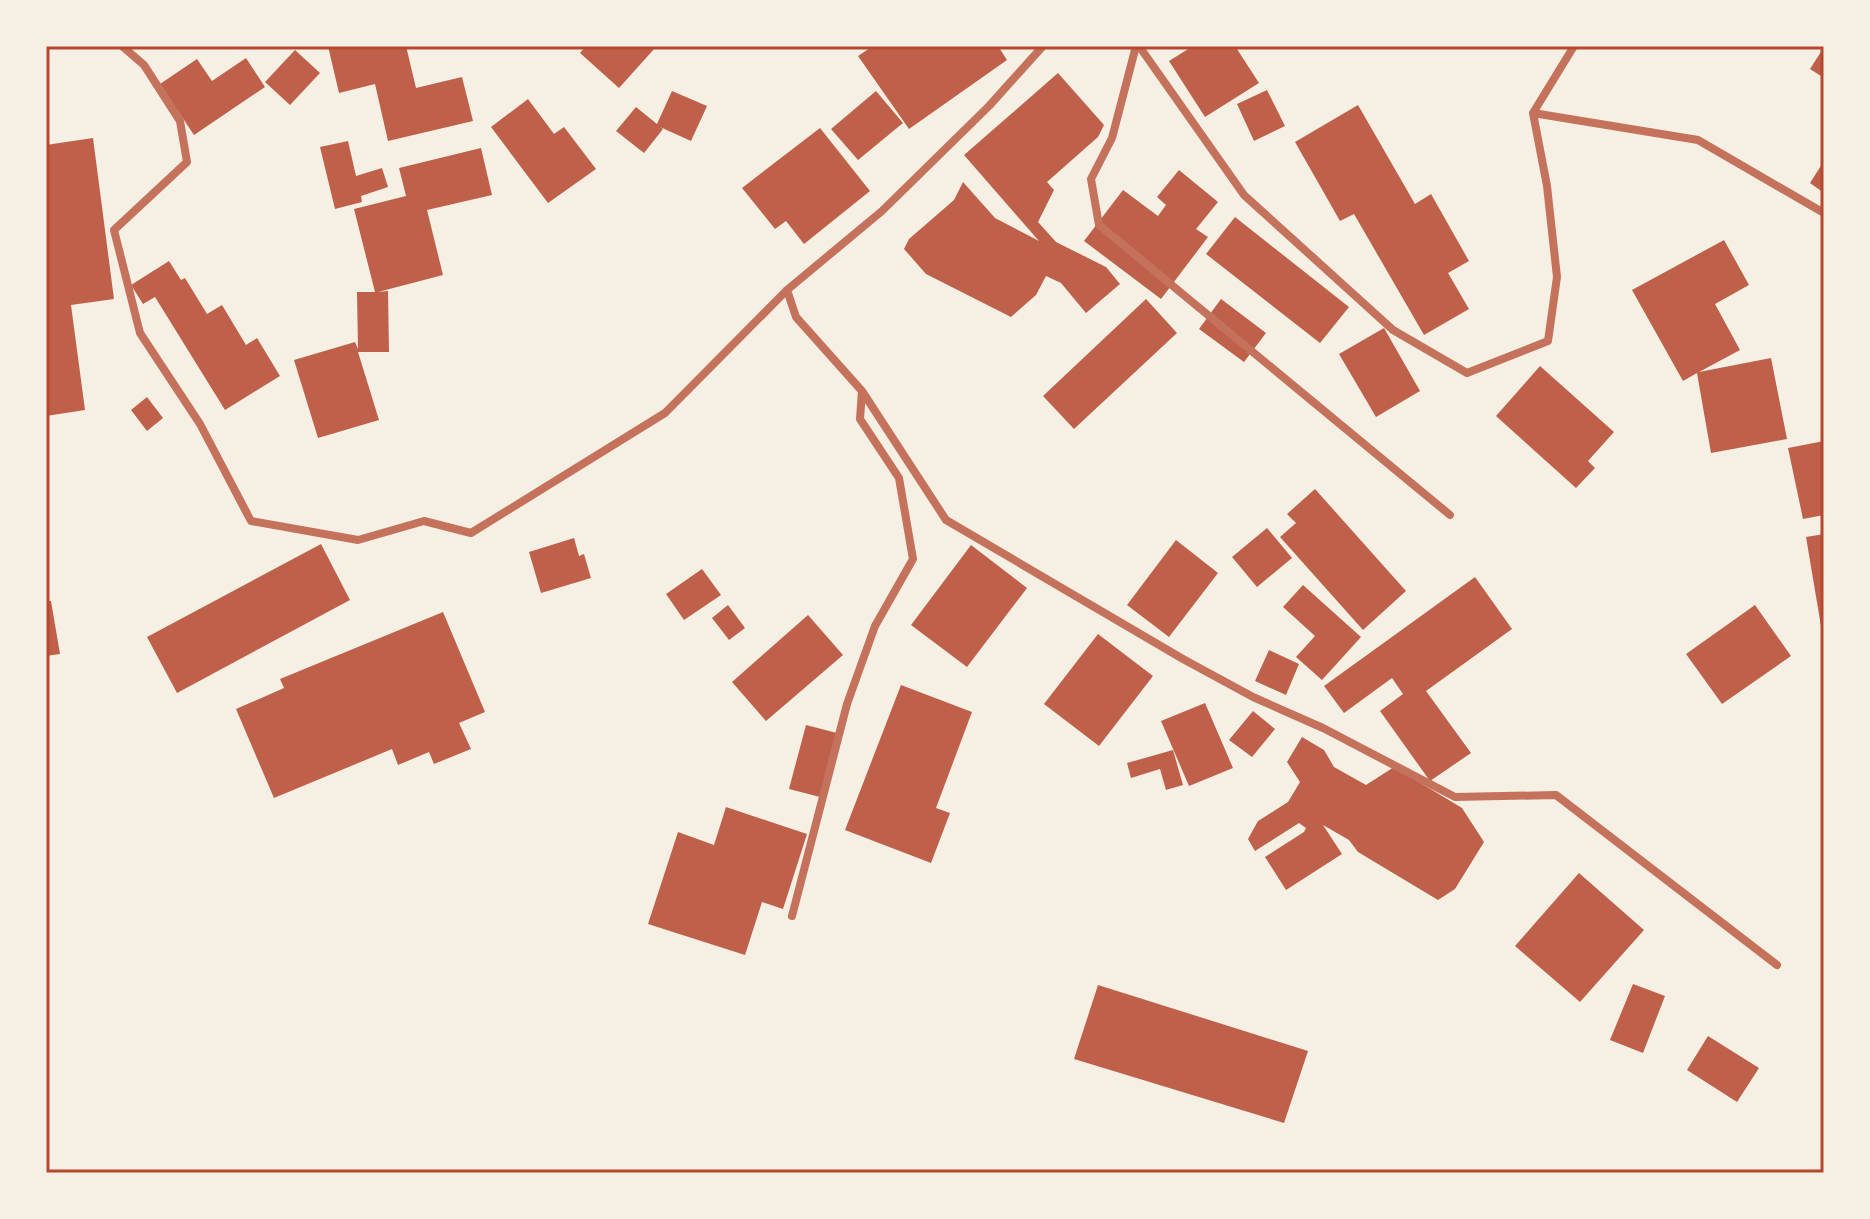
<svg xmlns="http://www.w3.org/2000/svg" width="1870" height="1219" font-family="'Work Sans',sans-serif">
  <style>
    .building { fill: #bf614a }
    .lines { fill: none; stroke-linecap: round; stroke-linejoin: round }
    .minor { stroke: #c5725c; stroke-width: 8 }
    .neatline { fill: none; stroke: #b5482f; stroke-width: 3 }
  </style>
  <rect width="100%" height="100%" fill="#f6efe4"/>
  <!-- building -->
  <path class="building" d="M 328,46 L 406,46 L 416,88 L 462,77 L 473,121 L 388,141 L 375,84 L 339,93 Z
    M 586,46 L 653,46 L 655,48 L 619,88 L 580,53 Z
    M 873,46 L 998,46 L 1007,60 L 909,129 L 858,56 Z
    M 1193,46 L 1235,46 L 1259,83 L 1205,117 L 1169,61 Z
    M 1824,47 L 1824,78 L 1810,69 Z
    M 295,50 L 320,73 L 290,105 L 265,82 Z
    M 246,58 L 265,87 L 194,135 L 160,84 L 197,59 L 212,81 Z
    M 1058,73 L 1104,125 L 1098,137 L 1047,182 L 1054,190 L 1038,222 L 1056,242 L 1106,267 L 1120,284 L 1086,313 L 1061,283 L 1046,276 L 1036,295 L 1011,317 L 926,274 L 904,249 L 909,239 L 954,200 L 963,182 L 995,218 L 1039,241 L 964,155 Z
    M 1267,90 L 1285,126 L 1254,141 L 1237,104 Z
    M 672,91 L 707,106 L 691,141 L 660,127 L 663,129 L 644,153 L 616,131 L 636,107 L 657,124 Z
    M 876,91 L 903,123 L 858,160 L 831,129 Z
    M 528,99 L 554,134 L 564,127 L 596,169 L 548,203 L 491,127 Z
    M 1358,105 L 1415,204 L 1431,194 L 1469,261 L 1448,273 L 1469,309 L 1424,335 L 1354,214 L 1340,221 L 1295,142 Z
    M 820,128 L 870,191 L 804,244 L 786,221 L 775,229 L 742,188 Z
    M 93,138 L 114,299 L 71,305 L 85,410 L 46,416 L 46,145 Z
    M 348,141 L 356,176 L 382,168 L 388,187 L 361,196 L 362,202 L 335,209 L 320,147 Z
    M 481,148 L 492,195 L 427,210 L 443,275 L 378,292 L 388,291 L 389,352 L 358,352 L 379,420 L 318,438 L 294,360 L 355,342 L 358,349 L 357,292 L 375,292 L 354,209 L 406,196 L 399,168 Z
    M 1824,161 L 1824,193 L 1810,183 Z
    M 1179,170 L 1218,202 L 1196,229 L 1208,237 L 1161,299 L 1084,241 L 1123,190 L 1158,216 L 1166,205 L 1157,197 Z
    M 1235,217 L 1349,307 L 1320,343 L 1206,254 Z
    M 1724,240 L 1749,285 L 1715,304 L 1740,350 L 1699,372 L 1771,358 L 1787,439 L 1711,453 L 1697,373 L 1683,381 L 1632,290 Z
    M 169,261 L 181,280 L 185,278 L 207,314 L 222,305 L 246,345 L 257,338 L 280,376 L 225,410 L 155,297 L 143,304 L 131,285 Z
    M 1146,299 L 1177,333 L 1074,429 L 1043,396 Z
    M 1221,299 L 1266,333 L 1244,362 L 1199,329 Z
    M 1384,328 L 1420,391 L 1376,417 L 1339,354 Z
    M 1540,366 L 1614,432 L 1588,461 L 1595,468 L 1576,488 L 1496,416 Z
    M 147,397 L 163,418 L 147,431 L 131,410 Z
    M 1824,441 L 1824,515 L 1803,519 L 1788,448 Z
    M 1315,489 L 1406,591 L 1363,630 L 1280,537 L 1296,523 L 1287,514 Z
    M 1267,528 L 1292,558 L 1257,587 L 1232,557 Z
    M 1824,534 L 1824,631 L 1822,632 L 1806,537 Z
    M 574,538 L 579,556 L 584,554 L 591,578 L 541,593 L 529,552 Z
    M 1176,540 L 1218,573 L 1169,637 L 1127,605 Z
    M 321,544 L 350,600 L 177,693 L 147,637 Z
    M 971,545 L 1027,588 L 967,667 L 911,625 Z
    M 702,569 L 721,595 L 684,620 L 666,594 Z
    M 1475,577 L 1512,629 L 1426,691 L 1471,753 L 1430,781 L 1380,711 L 1403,694 L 1392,678 L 1344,713 L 1324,686 Z
    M 1303,585 L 1361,637 L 1322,680 L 1296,657 L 1315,636 L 1283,607 Z
    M 46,601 L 51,601 L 60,654 L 46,656 Z
    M 728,605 L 745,628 L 729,640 L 712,618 Z
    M 1755,605 L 1791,656 L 1722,704 L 1686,654 Z
    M 443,612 L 485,712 L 459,723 L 471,749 L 434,764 L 429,752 L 398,765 L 392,749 L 274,798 L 236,709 L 284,688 L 280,679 Z
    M 808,615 L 843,655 L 766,721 L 732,682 Z
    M 1098,634 L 1153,676 L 1099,746 L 1044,704 Z
    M 1269,650 L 1299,664 L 1286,695 L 1255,681 Z
    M 901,685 L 972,712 L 936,808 L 950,813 L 931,863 L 845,830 Z
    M 1205,703 L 1233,768 L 1189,786 L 1161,721 Z
    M 1253,711 L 1275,729 L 1252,757 L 1229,740 Z
    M 806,725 L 837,733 L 820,797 L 789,789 Z
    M 1302,737 L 1324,750 L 1334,767 L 1366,785 L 1394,767 L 1462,808 L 1484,842 L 1455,889 L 1438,900 L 1358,852 L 1349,840 L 1323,825 L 1342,854 L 1286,890 L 1265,857 L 1304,832 L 1306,828 L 1299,823 L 1255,851 L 1248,839 L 1258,821 L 1288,802 L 1300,782 L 1287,762 Z
    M 1173,750 L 1183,785 L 1166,790 L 1160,769 L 1131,778 L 1127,763 Z
    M 726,807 L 807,834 L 783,909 L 762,902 L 745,955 L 648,924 L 678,832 L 714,845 Z
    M 1579,873 L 1644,930 L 1580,1002 L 1515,946 Z
    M 1633,984 L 1665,996 L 1643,1053 L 1610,1040 Z
    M 1098,985 L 1308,1051 L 1284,1123 L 1074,1059 Z
    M 1708,1036 L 1759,1068 L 1737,1102 L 1687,1070 Z"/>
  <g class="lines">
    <!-- minor -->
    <path class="minor" d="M 122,46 L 144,65 L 180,121 L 187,162 L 114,230 L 140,333 L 200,424 L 251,521 L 358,540 L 424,521 L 471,533 L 665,413 L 787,290 L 882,211 L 989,106 L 1043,46
      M 1136,46 L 1112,138 L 1091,179 L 1099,225 L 1450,515
      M 1139,46 L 1244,195 L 1393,330 L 1467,373 L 1548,341 L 1557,277 L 1547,186 L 1533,113 L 1574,46
      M 1533,113 L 1698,140 L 1824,213
      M 787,290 L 796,317 L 862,391 L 860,419 L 899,478 L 913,559 L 875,626 L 847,704 L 792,916
      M 862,391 L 946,520 L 1183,659 L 1253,697 L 1323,728 L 1455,797 L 1556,795 L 1777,965"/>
  </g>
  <!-- border -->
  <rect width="1870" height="1219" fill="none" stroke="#f6efe4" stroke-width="96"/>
  <rect x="48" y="48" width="1774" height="1123" class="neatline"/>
</svg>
